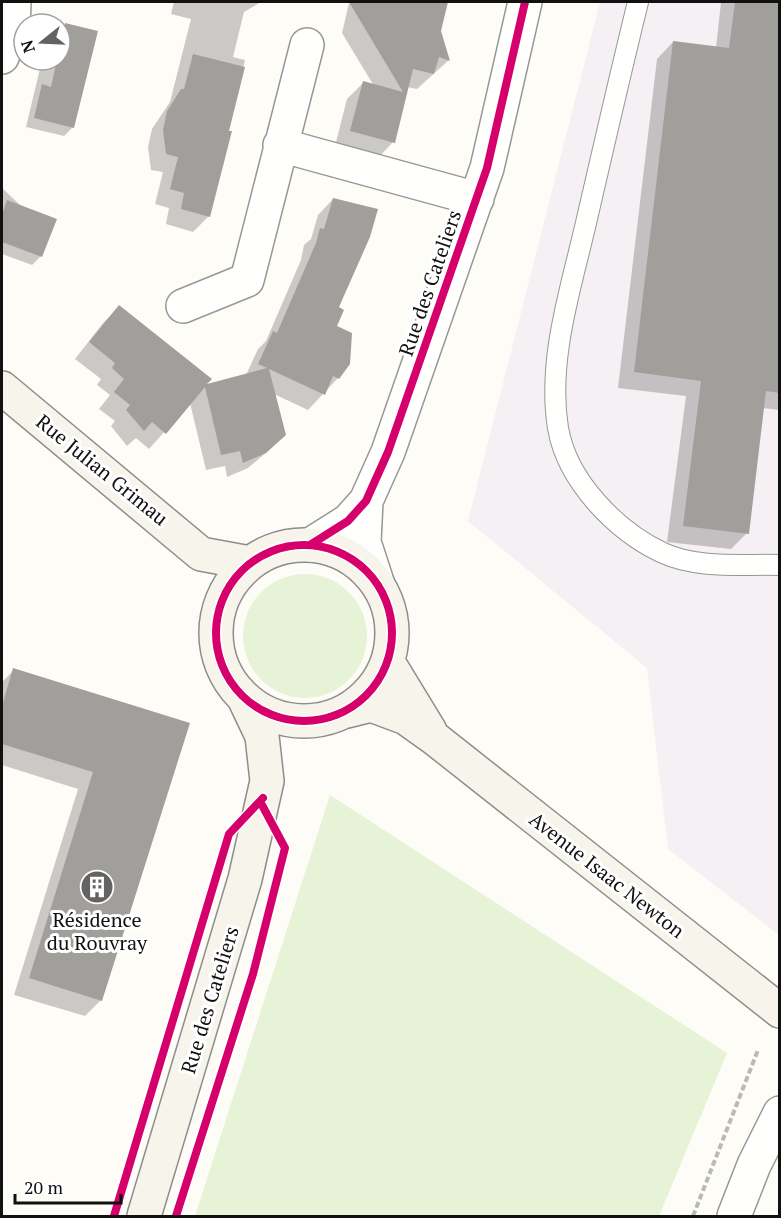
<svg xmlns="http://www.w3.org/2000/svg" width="781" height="1218" font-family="'PT Serif',serif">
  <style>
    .industrial { fill: #f5f0f3 }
    .green { fill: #e7f3d7 }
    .shadow { fill: #0003 }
    .building { fill: #a19f9c }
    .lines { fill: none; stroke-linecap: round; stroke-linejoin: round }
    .lane-casing { stroke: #979795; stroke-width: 22 }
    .street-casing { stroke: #979795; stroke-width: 36 }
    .secondary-casing { stroke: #8e8d8b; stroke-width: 36 }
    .path { stroke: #b9b9b8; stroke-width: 4; stroke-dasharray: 6 3; stroke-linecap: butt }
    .lane { stroke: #fffffe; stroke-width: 20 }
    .street { stroke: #fffffe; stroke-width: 33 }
    .secondary { stroke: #f6f4eb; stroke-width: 33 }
    .cycleway-casing { stroke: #fff; stroke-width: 11 }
    .cycleway { stroke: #d6006c; stroke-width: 8 }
    .labels { text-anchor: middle; stroke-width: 6; stroke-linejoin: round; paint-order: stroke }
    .street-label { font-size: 20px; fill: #111; stroke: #fff }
    .poi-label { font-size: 20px; fill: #111; stroke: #fff }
  </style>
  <rect width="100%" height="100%" fill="#fdfcf7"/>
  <!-- industrial -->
  <path class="industrial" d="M 600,2 L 779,2 L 779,935 L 668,849 L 647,668 L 468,521 Z"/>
  <!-- green -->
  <path class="green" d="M243 636a62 62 0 1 1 124 0a62 62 0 1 1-124 0Z
    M 330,795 L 727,1053 L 659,1216 L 195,1216 Z"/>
  <!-- shadow -->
  <path class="shadow" d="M 174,2 L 261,2 L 244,12 L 233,57 L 245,60 L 209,216 L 193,232 L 166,224 L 169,208 L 155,204 L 163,172 L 151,170 L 148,147 L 152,129 L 170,102 L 191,19 L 171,14 Z
    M 342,2 L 447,2 L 439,31 L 449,60 L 417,89 L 407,87 L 393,142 L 378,158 L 335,146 L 347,99 L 363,83 L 374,86 L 342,33 L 349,3 Z
    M 721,2 L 780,2 L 780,410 L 762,408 L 747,533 L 731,549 L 667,542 L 686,396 L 618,388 L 657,59 L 673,42 L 716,48 Z
    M 57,23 L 96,32 L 73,127 L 64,136 L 26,127 L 42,60 L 60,60 L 60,24 Z
    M 2,188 L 50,233 L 41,256 L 32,265 L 2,254 Z
    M 333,199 L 338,378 L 308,410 L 274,394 L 268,451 L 248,468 L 227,477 L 225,466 L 206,470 L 190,403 L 149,449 L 136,438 L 127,446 L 111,426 L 115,421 L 99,409 L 110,395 L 97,385 L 101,379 L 75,359 L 103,323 L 119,307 L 203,387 L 246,375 L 258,349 L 266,341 L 301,260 L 304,245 L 311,239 L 318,215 Z
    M 14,670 L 188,724 L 101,1000 L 85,1016 L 14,995 L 78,789 L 2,765 L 2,682 Z"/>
  <!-- building -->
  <path class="building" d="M 349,2 L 448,2 L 441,31 L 450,61 L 439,57 L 434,74 L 413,69 L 395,143 L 350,131 L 363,81 L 403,92 Z
    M 735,2 L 780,2 L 780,393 L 766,391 L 749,534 L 683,526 L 701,381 L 634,372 L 673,41 L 729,48 Z
    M 65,23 L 98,31 L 74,128 L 34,118 L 42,84 L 51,87 L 57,60 L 60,60 Z
    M 193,54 L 245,67 L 229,131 L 232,131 L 210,217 L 181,209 L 184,193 L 170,189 L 178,157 L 166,154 L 163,130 L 167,111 L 181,89 L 184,89 Z
    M 333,198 L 378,209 L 370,237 L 339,307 L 344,310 L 337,326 L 352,333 L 350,364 L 339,379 L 333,376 L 325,395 L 269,369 L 286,435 L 266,453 L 243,463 L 240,451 L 221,455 L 205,387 L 166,434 L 152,422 L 144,431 L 126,410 L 130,405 L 114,392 L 124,379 L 112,368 L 115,363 L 89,342 L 119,305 L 212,379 L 207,384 L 267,368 L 258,364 L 273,331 L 277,333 L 316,243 L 320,228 L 324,229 Z
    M 7,200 L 57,219 L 42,257 L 2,242 L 2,215 Z
    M 13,668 L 190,723 L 102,1001 L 29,978 L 93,772 L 2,744 L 2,706 Z"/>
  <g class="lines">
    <defs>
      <path id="lane" d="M 638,2 C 620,75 603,149 586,223 C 571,288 547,360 558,428 C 567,481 616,531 663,553 C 698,569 742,564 780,565"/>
      <path id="street" d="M 2,57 L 13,28 L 14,2
        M 280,145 L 477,199
        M 183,306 L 247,280 L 307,45
        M 366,501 L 364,542 L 378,585
        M 310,545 L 348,521 L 366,501 L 388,452 L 487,168 L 525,2
        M 734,1216 L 754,1165 L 780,1113"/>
      <path id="secondary" d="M 2,388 L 201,554 L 250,563
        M216 633a88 88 0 1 1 176 0a88 88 0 1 1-176 0Z
        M 388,662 L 430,731
        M 347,711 L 371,705 L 406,718 L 434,738 L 780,1011
        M 144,1216 L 245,879 L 267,781 L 262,736 L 244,698"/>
    </defs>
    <!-- lane casing -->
    <use href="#lane" class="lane-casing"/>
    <!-- street casing -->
    <use href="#street" class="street-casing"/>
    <!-- secondary casing -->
    <use href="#secondary" class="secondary-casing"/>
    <!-- path -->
    <path class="path" d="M 693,1216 L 758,1050"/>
    <!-- lane -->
    <use href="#lane" class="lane"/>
    <!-- street -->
    <use href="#street" class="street"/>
    <!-- secondary -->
    <use href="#secondary" class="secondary"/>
    <defs>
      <path id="cycleway" d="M 310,545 L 348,521 L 366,501 L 388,452 L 487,168 L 525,2
        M216 633a88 88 0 1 1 176 0a88 88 0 1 1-176 0Z
        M 114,1216 L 229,834 L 263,798
        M 176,1216 L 253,974 L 285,848 L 262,805"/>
    </defs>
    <!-- cycleway casing -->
    <use href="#cycleway" class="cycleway-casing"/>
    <!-- cycleway -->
    <use href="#cycleway" class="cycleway"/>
  </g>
  <!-- icons -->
  <defs>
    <symbol id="building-disc" viewBox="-11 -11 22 22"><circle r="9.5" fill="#646362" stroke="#fff"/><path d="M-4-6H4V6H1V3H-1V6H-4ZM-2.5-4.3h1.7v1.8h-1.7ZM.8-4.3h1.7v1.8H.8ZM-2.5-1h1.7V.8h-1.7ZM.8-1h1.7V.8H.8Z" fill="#fff"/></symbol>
  </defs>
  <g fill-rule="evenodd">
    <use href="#building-disc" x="78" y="868" width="38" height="38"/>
  </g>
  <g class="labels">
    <!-- street labels -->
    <g class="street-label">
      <text transform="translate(430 283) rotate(-71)" y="7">Rue des Cateliers</text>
      <text transform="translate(102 470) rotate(39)" y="7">Rue Julian Grimau</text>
      <text transform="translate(607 875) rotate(38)" y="7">Avenue Isaac Newton</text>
      <text transform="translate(210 1000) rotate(-73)" y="7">Rue des Cateliers</text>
    </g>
    <!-- poi labels -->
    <g class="poi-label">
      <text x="97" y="927">Résidence<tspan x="97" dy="23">du Rouvray</tspan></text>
    </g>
  </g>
  <!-- border -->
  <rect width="781" height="1218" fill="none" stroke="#111111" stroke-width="6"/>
  <!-- north arrow -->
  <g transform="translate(42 42) rotate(252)"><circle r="28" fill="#ffffff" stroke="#a0a0a0" stroke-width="1.5"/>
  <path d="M0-4.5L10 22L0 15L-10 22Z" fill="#646362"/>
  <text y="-9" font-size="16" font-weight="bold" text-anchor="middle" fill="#111111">N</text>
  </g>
  <!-- scale -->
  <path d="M15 1194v9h106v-9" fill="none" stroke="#111111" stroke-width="3"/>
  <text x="24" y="1194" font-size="18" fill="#111111" stroke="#ffffff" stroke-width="4.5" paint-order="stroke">20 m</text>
</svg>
